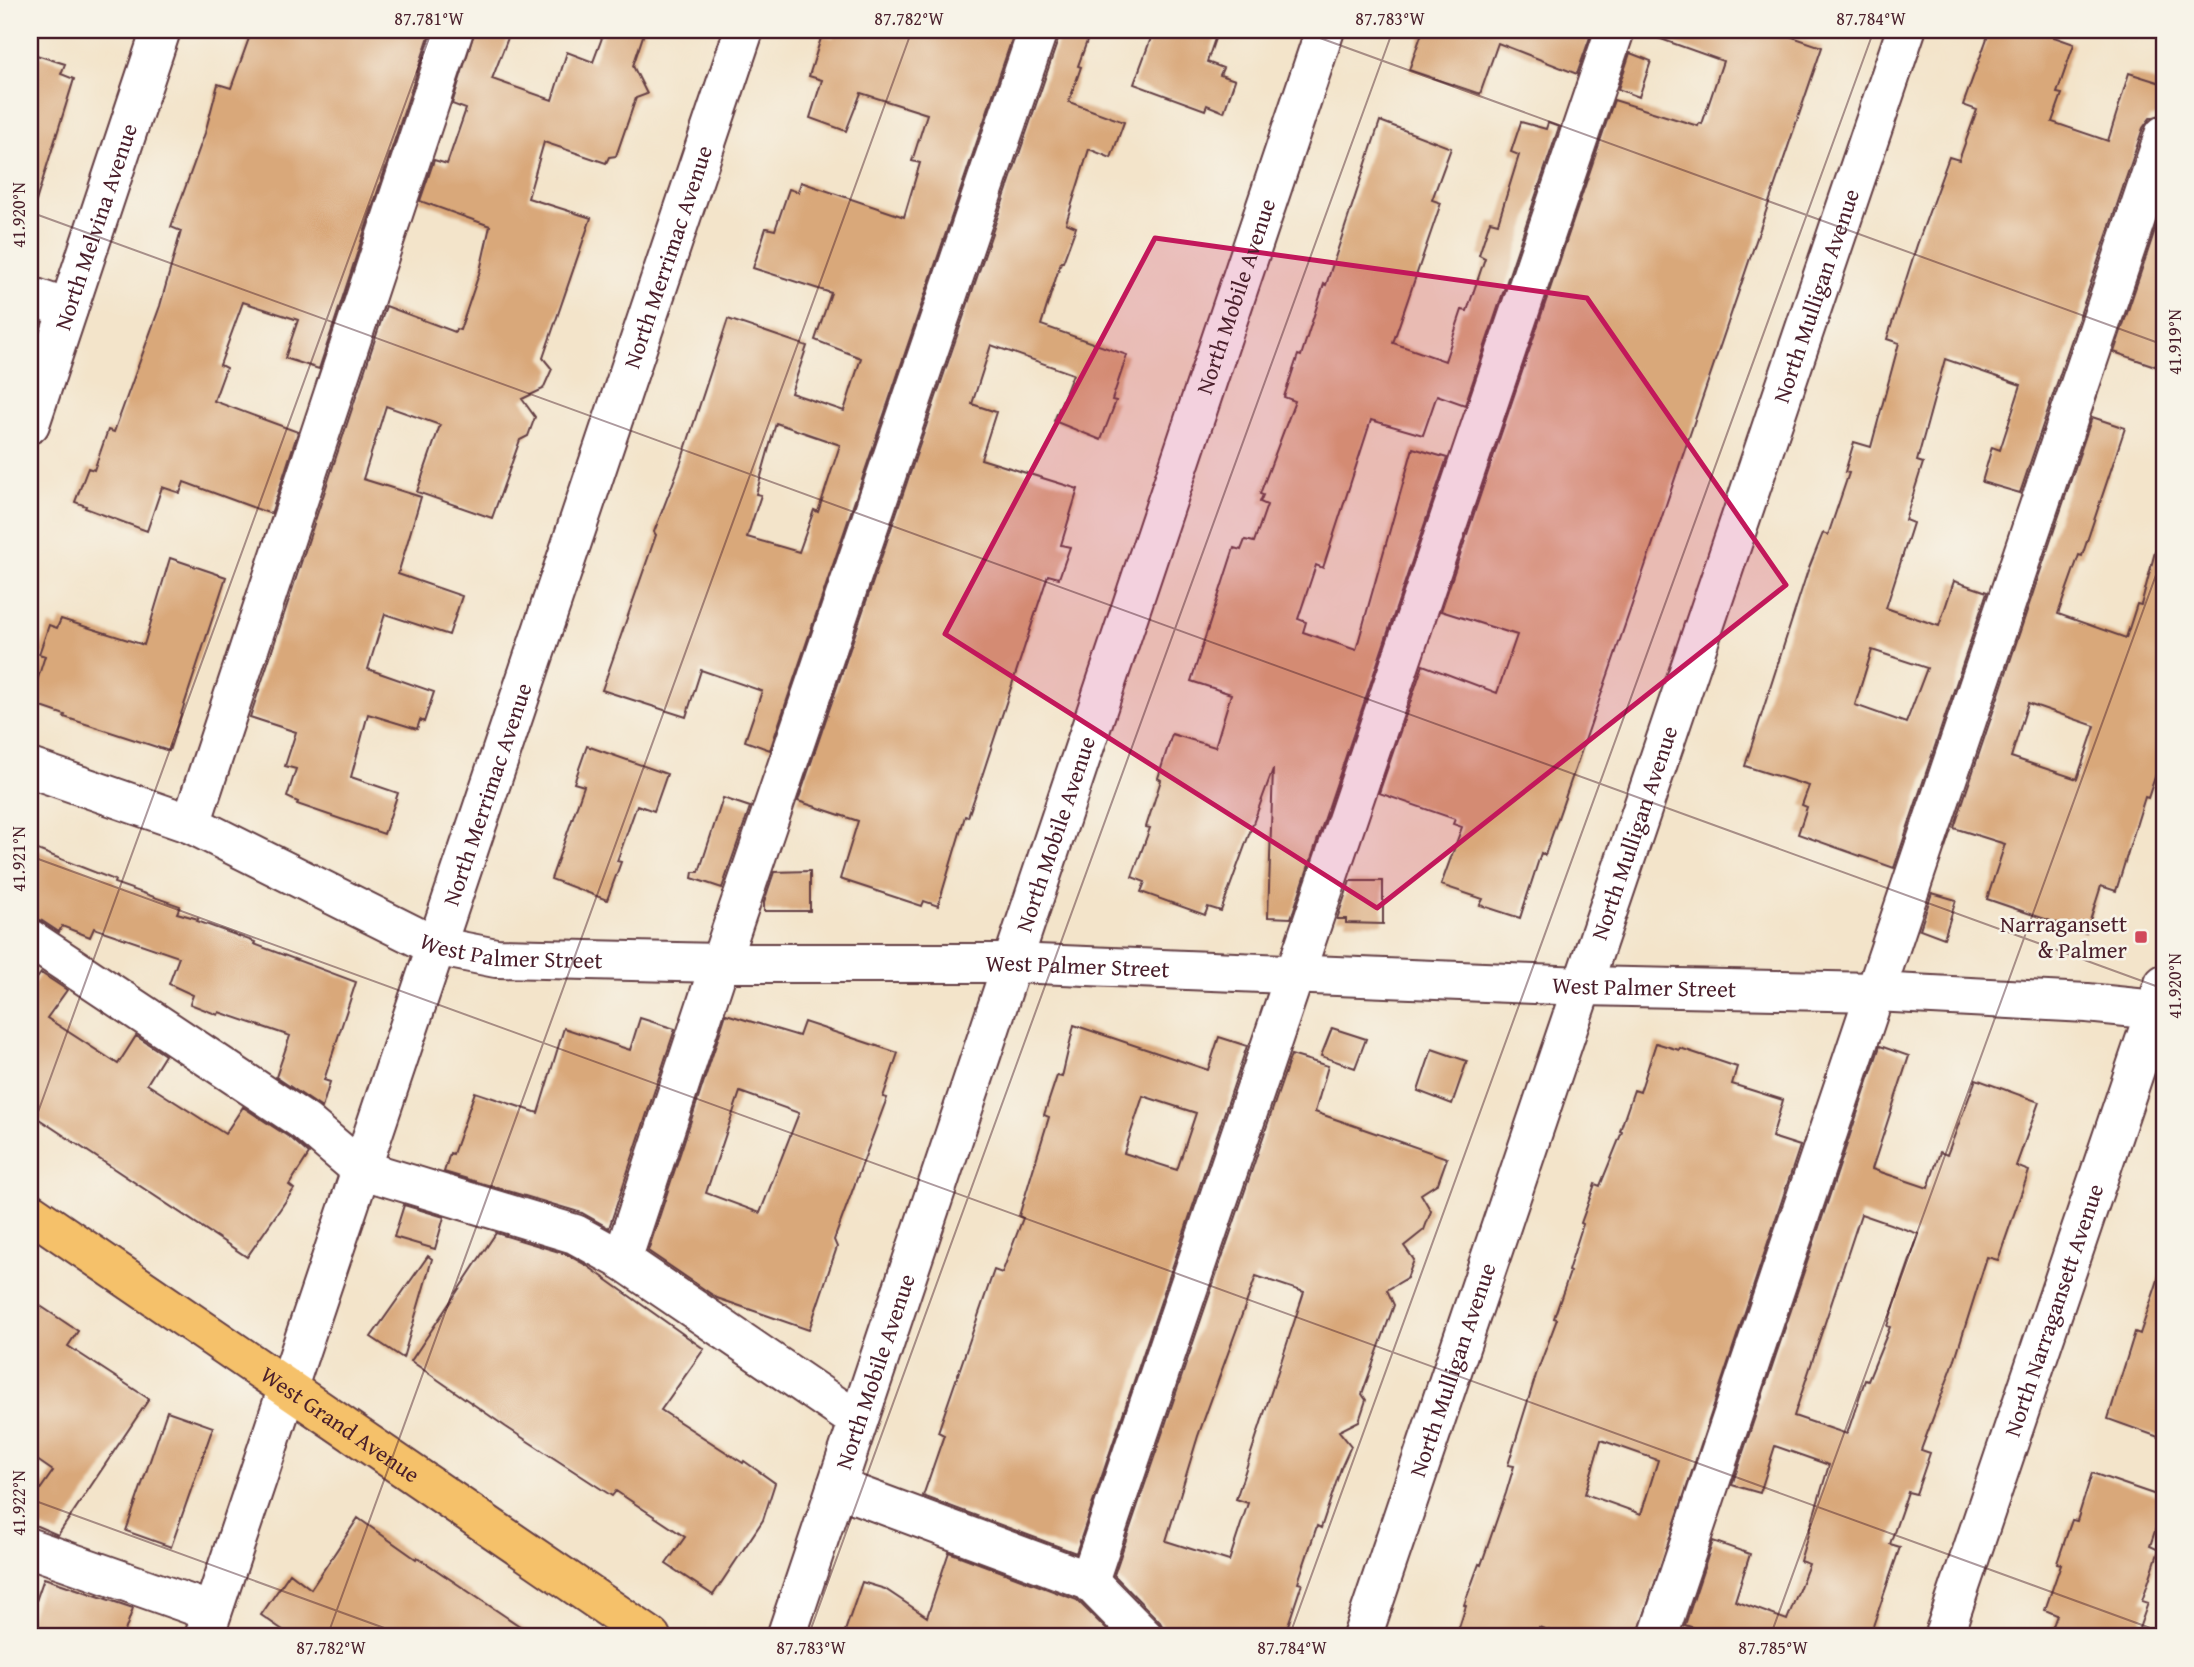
<svg xmlns="http://www.w3.org/2000/svg" width="2194" height="1667" font-family="'Gentium Book Plus',serif">
  <style>
    .building { fill: #d9a87a; fill-rule: evenodd }
    .lines { fill: none; stroke-linecap: round; stroke-linejoin: round }
    .minor-casing { stroke: #633d43; stroke-width: 42 }
    .major-casing { stroke: #633d43; stroke-width: 42 }
    .minor { stroke: #fff; stroke-width: 38 }
    .major { stroke: #f5c16b; stroke-width: 38 }
    .marked { fill: #c2185b; fill-opacity: 0.2; stroke: #c2185b; stroke-width: 5; stroke-linejoin: round }
    .ticks { fill: none; stroke: #4a1f2b; stroke-width: 2; stroke-opacity: 0.45 }
    .poi-dot { fill: #d1495b; stroke: #f7f3e8; stroke-width: 2.5 }
    .labels { text-anchor: middle; stroke-width: 5; stroke-linejoin: round; paint-order: stroke }
    .street-label { font-size: 23px; fill: #4a1f2b; stroke: #f7f3e8 }
    .poi-label { font-size: 23px; fill: #4a1f2b; stroke: #f7f3e8; text-anchor: end }
    .neatline { fill: none; stroke: #4a1f2b; stroke-width: 2.5 }
    .ticks-label { font-size: 18px; text-anchor: middle; fill: #4a1f2b }
  </style>
  <rect width="100%" height="100%" fill="#f7f3e8"/>
  <filter id="ink" filterUnits="userSpaceOnUse"><feTurbulence type="fractalNoise" baseFrequency=".0143" numOctaves="2"/><feDisplacementMap in="SourceGraphic" scale="14" xChannelSelector="R" yChannelSelector="G"/><feConvolveMatrix kernelMatrix="1 2 1 2 8 2 1 2 1" color-interpolation-filters="sRGB"/></filter>
  <filter id="wash" filterUnits="userSpaceOnUse"><feTurbulence type="fractalNoise" baseFrequency=".00686" numOctaves="4" result="noise"/><feDisplacementMap in="SourceGraphic" scale="28" xChannelSelector="R" yChannelSelector="G"/><feGaussianBlur stdDeviation="1.57" result="paint"/><feColorMatrix in="noise" values="0 0 0 0 0 0 0 0 0 0 0 0 0 0 0 0 0 1.4 0 .05"/><feComposite in="paint" operator="in"/></filter>
  <g filter="url(#wash)">
    <rect width="100%" height="100%" fill="#f3e4ca"/>
    <g id="blocks">
      <!-- building -->
      <path class="building" d="M 252,30 L 431,30 L 319,369 L 285,358 L 298,320 L 243,302 L 220,365 L 226,368 L 214,401 L 298,432 L 271,514 L 184,482 L 180,493 L 162,487 L 147,531 L 85,508 L 86,506 L 75,502 L 88,468 L 94,470 L 108,430 L 114,432 L 160,306 L 181,231 L 171,227 L 205,133 L 218,84 L 231,88 Z
        M 475,30 L 511,30 L 492,79 L 552,100 L 567,52 L 593,62 L 605,30 L 645,30 L 633,66 L 647,94 L 636,98 L 616,156 L 609,157 L 606,163 L 544,142 L 528,198 L 591,218 L 543,358 L 552,369 L 543,389 L 522,399 L 535,417 L 528,436 L 520,440 L 492,518 L 417,492 L 440,425 L 386,406 L 363,479 L 421,497 L 398,574 L 462,596 L 449,635 L 385,614 L 368,669 L 434,692 L 424,722 L 420,720 L 417,729 L 368,714 L 351,777 L 398,793 L 384,834 L 297,804 L 298,802 L 287,797 L 296,769 L 285,766 L 296,732 L 250,717 L 386,306 L 455,332 L 456,329 L 460,330 L 480,271 L 490,226 L 420,201 L 434,160 L 447,164 L 466,109 L 452,104 Z
        M 835,30 L 1015,30 L 770,750 L 745,741 L 762,691 L 701,670 L 686,717 L 602,690 L 656,535 L 654,532 L 680,465 L 728,319 L 807,346 L 791,393 L 844,411 L 861,358 L 815,340 L 831,293 L 753,268 L 766,228 L 775,230 L 789,189 L 798,192 L 801,182 L 904,217 L 920,163 L 912,161 L 927,114 L 861,93 L 846,131 L 810,118 L 822,80 L 809,76 L 822,35 L 833,38 ZM 776,423 L 840,445 L 818,512 L 814,510 L 799,552 L 747,537 L 761,495 L 756,494 Z
        M 1059,30 L 1091,30 L 1078,66 L 1081,67 L 1069,102 L 1124,122 L 1111,158 L 1089,149 L 1066,223 L 1076,227 L 1063,262 L 1061,262 L 1041,325 L 1127,355 L 1112,400 L 1116,401 L 1101,440 L 1054,421 L 1073,374 L 991,345 L 972,404 L 996,412 L 981,459 L 1078,489 L 1061,545 L 1070,547 L 1059,578 L 1048,575 L 983,773 L 968,817 L 965,816 L 938,906 L 924,901 L 922,906 L 840,879 L 858,821 L 798,801 L 1059,37 Z
        M 1154,30 L 1218,30 L 1207,62 L 1223,68 L 1220,75 L 1235,80 L 1224,112 L 1207,105 L 1205,110 L 1134,84 Z
        M 1423,30 L 1572,30 L 1590,37 L 1577,74 L 1498,43 L 1480,94 L 1409,70 Z
        M 1648,30 L 1772,30 L 1822,47 L 1609,672 L 1545,855 L 1541,853 L 1520,918 L 1480,905 L 1483,899 L 1441,885 L 1462,827 L 1453,824 L 1455,819 L 1379,793 L 1423,665 L 1497,693 L 1517,635 L 1441,611 L 1614,100 L 1698,126 L 1699,123 L 1702,124 L 1723,61 L 1647,34 Z
        M 1990,30 L 2056,30 L 2054,37 L 2074,44 L 2057,93 L 2062,94 L 2052,122 L 2108,141 L 2129,73 L 2164,84 L 2164,114 L 2150,118 L 2143,128 L 2020,493 L 1982,482 L 1992,447 L 2000,450 L 2021,385 L 1945,359 L 1917,461 L 1923,463 L 1905,520 L 1913,523 L 1886,608 L 1939,626 L 1954,581 L 1987,592 L 1894,868 L 1798,834 L 1807,807 L 1802,805 L 1809,786 L 1745,766 L 1807,573 L 1823,533 L 1828,535 L 1849,473 L 1845,472 L 1854,442 L 1871,447 L 1899,343 L 1887,339 L 1917,245 L 1949,157 L 1959,160 L 1977,110 L 1963,105 ZM 1872,650 L 1927,668 L 1906,723 L 1855,705 Z
        M 30,53 L 65,64 L 61,74 L 74,79 L 36,201 L 30,200 Z
        M 1630,53 L 1651,61 L 1639,97 L 1618,89 Z
        M 1380,121 L 1451,148 L 1432,200 L 1441,203 L 1393,343 L 1445,361 L 1462,310 L 1467,311 L 1485,258 L 1479,255 L 1490,221 L 1498,223 L 1519,155 L 1511,152 L 1521,122 L 1546,129 L 1548,123 L 1559,127 L 1465,405 L 1437,395 L 1423,435 L 1371,420 L 1323,568 L 1316,565 L 1298,619 L 1306,622 L 1303,632 L 1356,650 L 1413,448 L 1447,458 L 1291,918 L 1268,917 L 1273,769 L 1221,911 L 1208,907 L 1205,915 L 1141,892 L 1145,882 L 1132,877 L 1150,828 L 1146,827 L 1161,780 L 1158,778 L 1172,734 L 1215,747 L 1231,694 L 1191,681 L 1234,548 L 1241,550 L 1245,540 L 1254,542 L 1267,505 L 1260,502 L 1263,495 L 1260,494 L 1295,401 L 1284,397 L 1298,355 L 1301,356 L 1324,284 L 1326,285 Z
        M 2164,203 L 2164,369 L 2114,352 Z
        M 2092,417 L 2125,428 L 2082,556 L 2079,555 L 2058,614 L 2126,638 L 2137,604 L 2141,605 L 2155,552 L 2164,554 L 2164,750 L 2148,798 L 2145,797 L 2116,891 L 2101,886 L 2086,933 L 1987,899 L 2005,844 L 1954,828 ZM 2028,703 L 2095,726 L 2077,779 L 2011,757 Z
        M 170,558 L 226,577 L 169,751 L 64,717 L 65,715 L 30,703 L 45,656 L 39,654 L 49,625 L 57,628 L 61,619 L 144,645 Z
        M 587,746 L 667,774 L 654,811 L 637,805 L 617,861 L 621,862 L 607,900 L 551,879 L 584,786 L 574,783 Z
        M 723,798 L 750,807 L 722,888 L 692,878 L 693,872 L 699,872 Z
        M 30,847 L 115,880 L 114,883 L 180,906 L 177,913 L 198,919 L 197,921 L 255,942 L 254,944 L 356,982 L 324,1080 L 330,1082 L 322,1108 L 276,1077 L 290,1036 L 219,1012 L 218,1015 L 190,1004 L 193,995 L 169,984 L 179,957 L 94,928 L 90,937 L 62,926 L 59,932 L 42,921 L 30,917 Z
        M 810,871 L 810,911 L 764,911 L 764,902 L 774,872 Z
        M 1350,881 L 1383,881 L 1383,924 L 1346,923 L 1346,919 L 1337,919 Z
        M 1932,893 L 1956,900 L 1944,938 L 1920,929 Z
        M 41,973 L 67,990 L 47,1018 L 118,1064 L 136,1036 L 165,1055 L 147,1084 L 225,1134 L 243,1107 L 292,1139 L 309,1154 L 289,1185 L 294,1189 L 247,1257 L 30,1113 L 30,988 Z
        M 726,1014 L 799,1036 L 804,1022 L 898,1053 L 883,1097 L 887,1098 L 834,1240 L 837,1247 L 809,1330 L 717,1298 L 648,1251 ZM 740,1092 L 799,1113 L 760,1213 L 706,1193 Z
        M 640,1018 L 675,1029 L 609,1228 L 582,1213 L 444,1172 L 450,1153 L 453,1154 L 475,1092 L 538,1113 L 564,1028 L 630,1050 Z
        M 1074,1025 L 1208,1070 L 1219,1037 L 1247,1046 L 1076,1553 L 923,1496 L 944,1435 L 938,1432 L 994,1270 L 1002,1273 L 1023,1218 L 1019,1216 L 1049,1117 L 1044,1115 L 1057,1076 L 1062,1077 ZM 1143,1096 L 1196,1113 L 1177,1170 L 1124,1153 Z
        M 1332,1028 L 1366,1039 L 1355,1068 L 1321,1056 Z
        M 1656,1043 L 1679,1050 L 1680,1048 L 1737,1067 L 1732,1084 L 1783,1100 L 1772,1137 L 1800,1146 L 1637,1637 L 1567,1637 L 1539,1627 L 1538,1631 L 1532,1629 L 1529,1637 L 1456,1637 L 1466,1606 L 1464,1605 L 1479,1564 L 1481,1565 L 1506,1493 L 1514,1466 L 1508,1465 L 1536,1375 L 1557,1319 L 1554,1318 L 1570,1272 L 1568,1271 L 1583,1224 L 1581,1223 L 1595,1184 L 1600,1186 L 1622,1132 L 1620,1131 L 1634,1090 L 1640,1092 ZM 1601,1440 L 1658,1460 L 1641,1514 L 1585,1494 Z
        M 1880,1046 L 1909,1056 L 1872,1169 L 1928,1188 L 1940,1152 L 1947,1155 L 1976,1079 L 2039,1102 L 2016,1166 L 2029,1171 L 1998,1260 L 1987,1257 L 1954,1362 L 1921,1450 L 1930,1453 L 1916,1494 L 1908,1492 L 1890,1544 L 1900,1547 L 1870,1635 L 1861,1631 L 1859,1637 L 1721,1637 L 1685,1625 L 1713,1541 L 1750,1554 L 1735,1601 L 1787,1620 L 1809,1564 L 1800,1561 L 1829,1465 L 1775,1446 L 1760,1493 L 1732,1485 ZM 1861,1214 L 1919,1234 L 1887,1326 L 1890,1327 L 1868,1381 L 1865,1380 L 1847,1434 L 1794,1416 Z
        M 1432,1049 L 1467,1061 L 1452,1104 L 1418,1091 Z
        M 1291,1055 L 1328,1066 L 1315,1112 L 1447,1158 L 1438,1183 L 1421,1194 L 1431,1211 L 1424,1230 L 1404,1246 L 1414,1260 L 1407,1278 L 1387,1290 L 1394,1305 L 1362,1394 L 1366,1400 L 1359,1421 L 1339,1431 L 1351,1446 L 1341,1468 L 1321,1528 L 1317,1526 L 1298,1582 L 1302,1583 L 1284,1637 L 1165,1637 L 1165,1631 L 1160,1622 L 1114,1575 ZM 1256,1276 L 1304,1292 L 1236,1499 L 1248,1503 L 1229,1561 L 1166,1541 L 1198,1436 Z
        M 404,1205 L 444,1217 L 435,1249 L 394,1237 Z
        M 496,1233 L 566,1254 L 586,1265 L 704,1349 L 661,1410 L 743,1463 L 744,1461 L 775,1483 L 763,1520 L 713,1595 L 666,1564 L 685,1537 L 616,1491 L 612,1496 L 506,1427 L 411,1361 Z
        M 428,1256 L 432,1259 L 403,1358 L 371,1337 Z
        M 2159,1277 L 2164,1278 L 2164,1439 L 2108,1419 L 2135,1332 L 2140,1334 Z
        M 30,1299 L 78,1331 L 68,1346 L 149,1399 L 58,1535 L 30,1523 L 30,1504 L 53,1471 L 30,1455 Z
        M 167,1411 L 213,1427 L 171,1547 L 126,1531 Z
        M 2092,1473 L 2159,1496 L 2157,1504 L 2163,1507 L 2150,1546 L 2159,1550 L 2142,1601 L 2148,1603 L 2136,1637 L 2049,1637 L 2057,1615 L 2045,1610 L 2061,1564 L 2057,1563 L 2072,1520 L 2077,1521 Z
        M 358,1518 L 416,1559 L 417,1557 L 536,1637 L 293,1637 L 261,1615 L 290,1573 L 311,1589 Z
        M 949,1552 L 1077,1600 L 1114,1637 L 843,1637 L 862,1582 L 885,1589 L 927,1617 Z
        M 44,1578 L 133,1608 L 123,1637 L 30,1637 L 30,1618 Z"/>
    </g>
  </g>
  <g filter="url(#ink)">
    <use href="#blocks" fill-opacity="0" stroke="#633d43" stroke-width="2"/>
    <g class="lines">
      <defs>
        <g id="minor">
          <path d="M 30,296 L 68,309"/>
          <path id="s1" d="M 30,424 L 161,30"/>
          <path id="s2" d="M 30,768 L 191,824 L 435,946 L 496,958 L 720,963 L 1012,963 L 1583,986 L 1875,992 L 2087,1003 L 2156,1010 L 2164,1013"/>
          <path d="M 191,824 L 454,30"/>
          <path d="M 30,939 L 305,1122 L 360,1169 L 575,1234 L 622,1260 L 858,1421"/>
          <path d="M 622,1260 L 720,963 L 1038,30"/>
          <path d="M 836,1487 L 1089,1581 L 1144,1637"/>
          <path d="M 30,1548 L 212,1612"/>
          <path d="M 1089,1581 L 1615,30"/>
          <path id="s3" d="M 204,1637 L 744,30"/>
          <path id="s4" d="M 786,1637 L 1325,30"/>
          <path id="s5" d="M 1362,1637 L 1906,30"/>
          <path d="M 1658,1637 L 2164,135"/>
          <path id="s6" d="M 1943,1637 L 2164,984"/>
        </g>
        <g id="major">
          <path id="s7" d="M 30,1212 L 651,1637"/>
        </g>
      </defs>
      <!-- minor casing -->
      <use href="#minor" class="minor-casing"/>
      <!-- major casing -->
      <use href="#major" class="major-casing"/>
      <!-- minor -->
      <use href="#minor" class="minor"/>
      <!-- major -->
      <use href="#major" class="major"/>
    </g>
  </g>
  <!-- marked area -->
  <path class="marked" d="M 1155,238 L 1587,298 L 1786,585 L 1377,908 L 945,634 Z"/>
  <!-- ticks -->
  <path class="ticks" d="M 1298,30 L 2164,345M 30,212 L 2164,989M 30,856 L 2164,1633M 30,1134 L 432,30M 30,1499 L 409,1637M 327,1637 L 912,30M 808,1637 L 1393,30M 1289,1637 L 1874,30M 1770,1637 L 2164,553"/>
  <!-- markers -->
  <rect class="poi-dot" x="2134" y="930" width="14" height="14" rx="3.5"/>
  <g class="labels">
    <!-- street labels -->
    <g class="street-label">
      <text dy="8" stroke="none"><textPath href="#s1" startOffset="208">North Melvina Avenue</textPath></text>
      <text dy="8" stroke="none"><textPath href="#s3" startOffset="1456">North Merrimac Avenue</textPath></text>
      <text dy="8" stroke="none"><textPath href="#s4" startOffset="1414">North Mobile Avenue</textPath></text>
      <text dy="8" stroke="none"><textPath href="#s5" startOffset="1416">North Mulligan Avenue</textPath></text>
      <text dy="8" stroke="none"><textPath href="#s3" startOffset="889">North Merrimac Avenue</textPath></text>
      <text dy="8" stroke="none"><textPath href="#s5" startOffset="849">North Mulligan Avenue</textPath></text>
      <text dy="8" stroke="none"><textPath href="#s4" startOffset="847">North Mobile Avenue</textPath></text>
      <text dy="8" stroke="none"><textPath href="#s2" startOffset="520">West Palmer Street</textPath></text>
      <text dy="8" stroke="none"><textPath href="#s2" startOffset="1087">West Palmer Street</textPath></text>
      <text dy="8" stroke="none"><textPath href="#s2" startOffset="1654">West Palmer Street</textPath></text>
      <text dy="8" stroke="none"><textPath href="#s6" startOffset="345">North Narragansett Avenue</textPath></text>
      <text dy="8" stroke="none"><textPath href="#s4" startOffset="280">North Mobile Avenue</textPath></text>
      <text dy="8" stroke="none"><textPath href="#s5" startOffset="282">North Mulligan Avenue</textPath></text>
      <text dy="8" stroke="none"><textPath href="#s7" startOffset="376">West Grand Avenue</textPath></text>
    </g>
    <!-- poi labels -->
    <g class="poi-label">
      <text x="2127" y="932">Narragansett<tspan x="2127" dy="26">&amp; Palmer</tspan></text>
    </g>
  </g>
  <!-- margin -->
  <rect width="2194" height="1667" fill="none" stroke="#f7f3e8" stroke-width="77"/>
  <rect x="38" y="38" width="2118" height="1590" class="neatline"/>
  <g class="ticks-label">
    <text x="429" y="25">87.781°W</text>
    <text x="909" y="25">87.782°W</text>
    <text x="1390" y="25">87.783°W</text>
    <text x="1871" y="25">87.784°W</text>
    <text transform="translate(19 215) rotate(-90)" y="6">41.920°N</text>
    <text transform="translate(2175 342) rotate(-90)" y="6">41.919°N</text>
    <text transform="translate(19 859) rotate(-90)" y="6">41.921°N</text>
    <text transform="translate(2175 986) rotate(-90)" y="6">41.920°N</text>
    <text transform="translate(19 1503) rotate(-90)" y="6">41.922°N</text>
    <text x="331" y="1654">87.782°W</text>
    <text x="811" y="1654">87.783°W</text>
    <text x="1292" y="1654">87.784°W</text>
    <text x="1773" y="1654">87.785°W</text>
  </g>
</svg>
